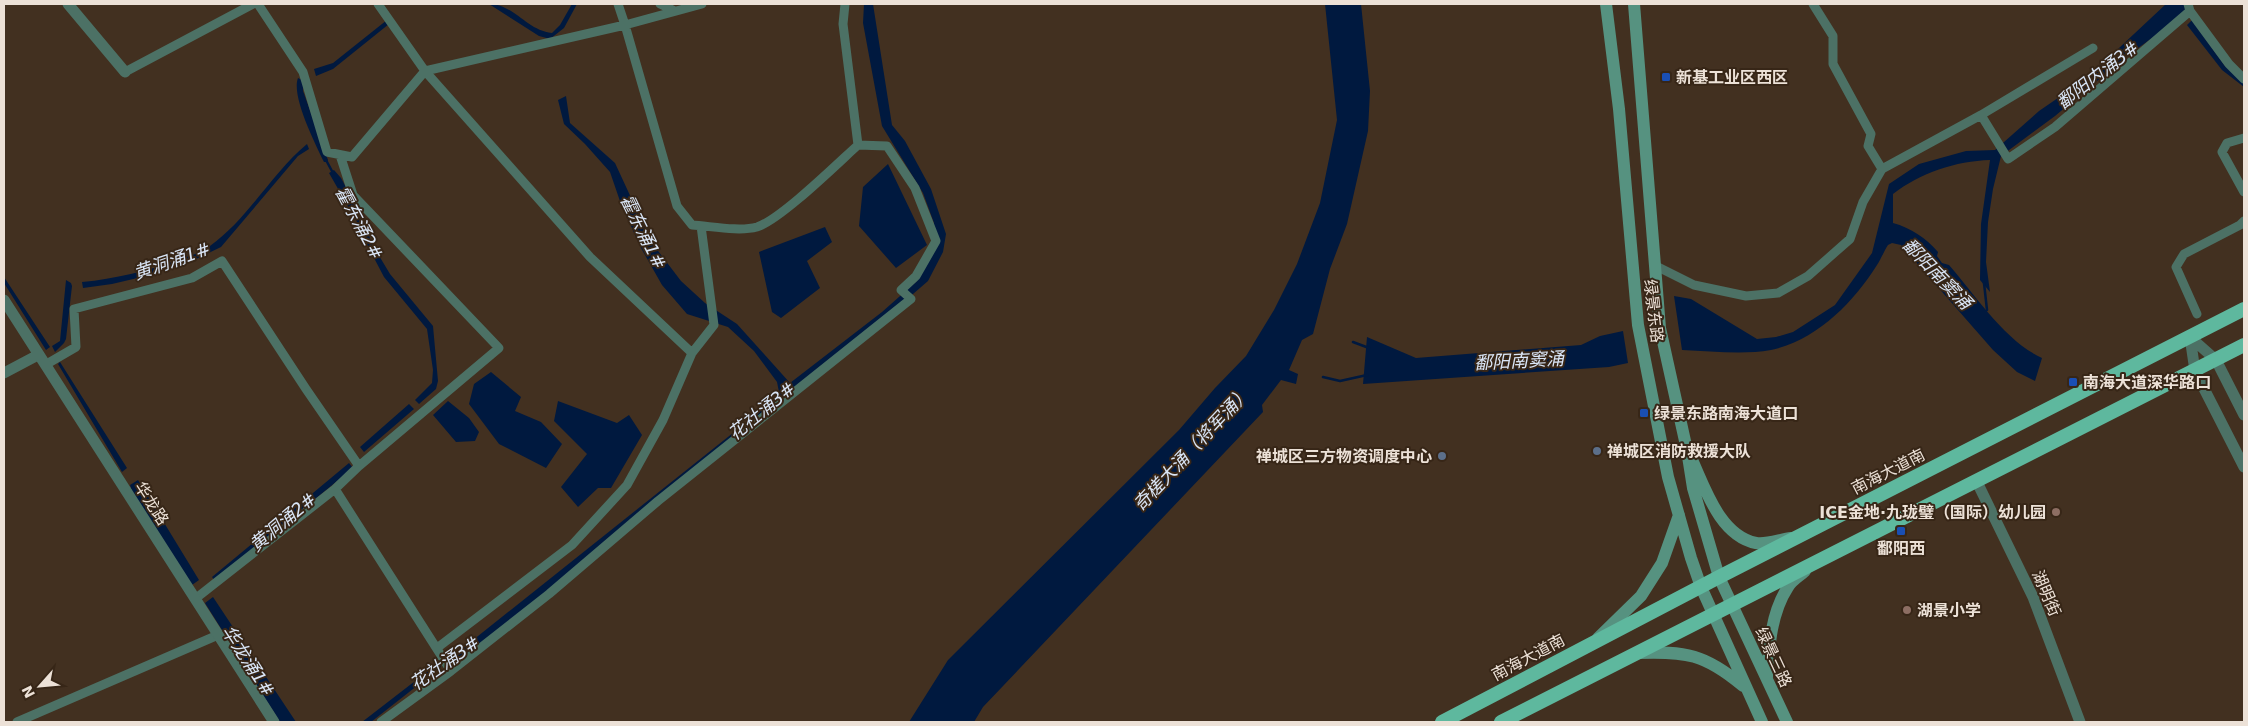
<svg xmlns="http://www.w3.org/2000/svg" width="2248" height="726" font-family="'DejaVu Sans','Noto Sans SC',sans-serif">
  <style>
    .water { fill: #00193f }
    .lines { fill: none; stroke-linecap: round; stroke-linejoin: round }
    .stream { stroke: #00193f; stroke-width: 2.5 }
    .minor { stroke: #4c7165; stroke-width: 9 }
    .tertiary { stroke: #4c7165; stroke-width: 11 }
    .secondary { stroke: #569280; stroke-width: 12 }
    .trunk { stroke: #5eb89e; stroke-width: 14 }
    .transit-dot { fill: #1a4fb4; stroke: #372617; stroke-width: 2 }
    .service-dot { fill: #5c6f8a; stroke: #372617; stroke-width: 2 }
    .education-dot { fill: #8d6e63; stroke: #372617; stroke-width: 2 }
    .labels { text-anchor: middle; stroke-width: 4; stroke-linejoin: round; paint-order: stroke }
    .poi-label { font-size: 16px; font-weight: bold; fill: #ece1d7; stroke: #372617; text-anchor: start }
    .street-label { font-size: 16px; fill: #ece1d7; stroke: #372617 }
    .water-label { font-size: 18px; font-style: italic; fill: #d9e5f6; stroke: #372617 }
  </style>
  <rect width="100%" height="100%" fill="#423020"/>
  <!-- water -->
  <path class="water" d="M 489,4 C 514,4 527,31 552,33 L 560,25 L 572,4 L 577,4 L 564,28 L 550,39 L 539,36 Z
    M 864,4 L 873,4 L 892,125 L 905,141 L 931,189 L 946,234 L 943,252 L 928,281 L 852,347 L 459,662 L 454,664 L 452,660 L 453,656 L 773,401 L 779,392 L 777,382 L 754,351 L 728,327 L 687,314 L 662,285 L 641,248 L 621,204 L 610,172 L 585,144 L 564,124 L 558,100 L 566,96 L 570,123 L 615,163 L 652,243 L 681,281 L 705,303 L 737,324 L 790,383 L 882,312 L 917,281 L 935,250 L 934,223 L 923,193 L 882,126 L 863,23 Z
    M 1325,4 L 1361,4 L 1370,91 L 1368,131 L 1347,224 L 1330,269 L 1313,334 L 1302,340 L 1289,370 L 1298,374 L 1296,384 L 1281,380 L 1262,405 L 1263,412 L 983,707 L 974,722 L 909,722 L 948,660 L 1179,430 L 1215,388 L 1246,356 L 1274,310 L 1297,264 L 1320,203 L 1337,120 Z
    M 2166,4 L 2185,4 L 2187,9 L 2173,23 L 2127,56 L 2055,116 L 2001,156 L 1993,189 L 1988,222 L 1986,262 L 1990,292 L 1980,280 L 1981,224 L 1990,160 C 1956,161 1920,173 1893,194 L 1893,223 C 1911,228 1926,238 1938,252 L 1937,256 L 1942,263 L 1949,265 C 1976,296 2005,341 2042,358 L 2035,381 L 2017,372 L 1993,350 L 1901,245 L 1892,243 L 1888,245 C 1884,251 1881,259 1877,265 C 1853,303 1817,340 1771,350 C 1743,355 1711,351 1682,350 L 1674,296 L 1691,299 L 1757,339 L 1776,337 L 1793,332 L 1835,305 L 1872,253 L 1889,184 L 1919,164 L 1966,151 L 1995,150 L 2039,111 L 2087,78 Z
    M 387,20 L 389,24 L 333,69 L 316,76 L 314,69 L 333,63 Z
    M 2192,20 L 2225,66 L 2244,79 L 2244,87 L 2222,70 L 2187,25 Z
    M 298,78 L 304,81 L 303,91 L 328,160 L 327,162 L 324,162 C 315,143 291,96 298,78 Z
    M 307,144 L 309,149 L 298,156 L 221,247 L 190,262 L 146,276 L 112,284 L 83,288 L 82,282 C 115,279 147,271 178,260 C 189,256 201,253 210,246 C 248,219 271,174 307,144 Z
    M 888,164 L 927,245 L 896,268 L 859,226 L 863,187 Z
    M 334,170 L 341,178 L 364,221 L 372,244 L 390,274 L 433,326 L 438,381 L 436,389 L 419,404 L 415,400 L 432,383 L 433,370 L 427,329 L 384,277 L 363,237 L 357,222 L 329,173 Z
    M 825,227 L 832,242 L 807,261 L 820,288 L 781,318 L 772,312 L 759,252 Z
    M 4,277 L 50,347 L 46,350 L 4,283 Z
    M 66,280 L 71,283 L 72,286 L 66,339 L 64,343 L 55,352 L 52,346 L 60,341 Z
    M 1623,331 L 1628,363 L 1609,367 L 1363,384 L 1367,337 L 1416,358 L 1581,345 L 1600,336 Z
    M 60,362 L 127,468 L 122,472 L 58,364 Z
    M 491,372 L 521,397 L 515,411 L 541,422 L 562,444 L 546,468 L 499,444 L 469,404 L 474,384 Z
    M 448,401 L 469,418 L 479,432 L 475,441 L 456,442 L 433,415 Z
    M 558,401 L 617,423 L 629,415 L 642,435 L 611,488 L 598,488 L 578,507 L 561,487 L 587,454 L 554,421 Z
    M 409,404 L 414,409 L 364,452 L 360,447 Z
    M 349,463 L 353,468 L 215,581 L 212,577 Z
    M 138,480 L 199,580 L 192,585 L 132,491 L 130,485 Z
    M 213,597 L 296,722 L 280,722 L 205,603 Z
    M 441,661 L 441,667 L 371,722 L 362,722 Z"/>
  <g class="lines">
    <!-- stream -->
    <path class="stream" d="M 326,160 L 333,173
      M 1984,283 L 1987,310
      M 1353,342 L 1369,348
      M 1323,377 L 1340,381 L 1367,375"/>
    <!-- minor -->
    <path class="minor" d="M 258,4 L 303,72 L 327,152 L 352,157 L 425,71 L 378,4
      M 618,4 L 625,25 L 425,71 L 590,257 L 692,353
      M 660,4 L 675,11
      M 702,4 L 625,25 L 677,206 L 692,225 C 710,226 739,232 757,227 C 780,220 837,164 858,145 L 843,24 L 845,4
      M 1813,4 L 1833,36 L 1833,64 L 1871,134 L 1868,146 L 1882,169
      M 2188,4 L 2190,11 L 2229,64 L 2244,79
      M 125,72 L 253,4
      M 1981,115 L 2093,48
      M 2244,138 L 2227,143 L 2222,152 L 2244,192
      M 340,155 L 353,195 L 499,348 L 359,466
      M 1656,266 L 1694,285 L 1746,296 L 1778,293 L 1808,276 L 1850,239 L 1863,202 L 1882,169 L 1981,115 L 2008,159 L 2055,127 L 2190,11
      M 2197,314 L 2176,267 L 2184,254 L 2240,225 L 2244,221
      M 45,365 L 76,347 L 74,309 L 192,278 L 222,261 L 306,389 L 359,466 L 335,489
      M 195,599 L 335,489 L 451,671 L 381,722
      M 437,648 L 572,545 L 627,485 L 663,420 L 692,353 L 714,325 L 701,226
      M 451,671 L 549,594 L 658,501 L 911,299 L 901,290 L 916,276 L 936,241 L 915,188 L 887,146 L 858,145
      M 17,722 L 218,635"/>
    <!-- tertiary -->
    <path class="tertiary" d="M 68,4 L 125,72
      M 4,300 L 274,722
      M 2190,337 L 2195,371 L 2244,467
      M 2190,337 L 2216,360 L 2244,415
      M 4,373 L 38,355
      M 1976,480 L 2033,597 L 2080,722"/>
    <!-- secondary -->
    <path class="secondary" d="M 1606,4 L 1619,109 L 1638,325 L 1668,477 L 1691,558 L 1701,587 L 1762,722
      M 1634,4 L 1660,328 L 1687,450 L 1693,488 L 1719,577 L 1787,722
      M 1693,462 C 1706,491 1721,536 1756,543 C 1766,545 1781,539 1791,538
      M 1598,638 L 1641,596 L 1662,563 L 1679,515
      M 1637,653 C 1686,651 1705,654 1743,686
      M 1767,677 C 1769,646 1771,613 1788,587 C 1792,580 1800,576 1805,571"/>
    <!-- trunk -->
    <path class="trunk" d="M 1442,722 L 1719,577 L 2244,309
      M 1501,722 L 2244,345"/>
  </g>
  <!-- markers -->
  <g class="transit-dot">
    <rect x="1661" y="72" width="10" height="10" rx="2.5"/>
    <rect x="2068" y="377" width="10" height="10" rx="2.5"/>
    <rect x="1639" y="408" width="10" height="10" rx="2.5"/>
    <rect x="1896" y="526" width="10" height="10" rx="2.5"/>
  </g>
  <g class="service-dot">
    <circle cx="1597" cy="451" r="5"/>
    <circle cx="1442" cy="456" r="5"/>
  </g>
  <g class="education-dot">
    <circle cx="2056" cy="512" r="5"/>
    <circle cx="1907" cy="610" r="5"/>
  </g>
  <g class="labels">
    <!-- poi labels -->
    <g class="poi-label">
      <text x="1676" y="83">新基工业区西区</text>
      <text x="2083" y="388">南海大道深华路口</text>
      <text x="1654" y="419">绿景东路南海大道口</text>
      <text x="1607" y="457">禅城区消防救援大队</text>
      <text x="1432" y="462" text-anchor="end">禅城区三方物资调度中心</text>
      <text x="2046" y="518" text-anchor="end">ICE金地·九珑璧（国际）幼儿园</text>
      <text x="1901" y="554" text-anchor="middle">鄱阳西</text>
      <text x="1917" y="616">湖景小学</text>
    </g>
    <!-- street labels -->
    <g class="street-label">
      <text transform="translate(1654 311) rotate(83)" y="6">绿景东路</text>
      <text transform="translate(1888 471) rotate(-27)" y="6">南海大道南</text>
      <text transform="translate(152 503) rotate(57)" y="6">华龙路</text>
      <text transform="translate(2047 593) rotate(67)" y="6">湖明街</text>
      <text transform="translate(1528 657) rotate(-28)" y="6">南海大道南</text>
      <text transform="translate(1774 657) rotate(65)" y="6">绿景三路</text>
    </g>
    <!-- water labels -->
    <g class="water-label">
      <text transform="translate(2098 75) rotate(-38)" y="6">鄱阳内涌3#</text>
      <text transform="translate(359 223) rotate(62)" y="6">霍东涌2#</text>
      <text transform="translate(643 232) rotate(64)" y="6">霍东涌1#</text>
      <text transform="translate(172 261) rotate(-19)" y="6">黄洞涌1#</text>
      <text transform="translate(1937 274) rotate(46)" y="6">鄱阳南窦涌</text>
      <text transform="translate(1519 361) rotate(-3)" y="6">鄱阳南窦涌</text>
      <text transform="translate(762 411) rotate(-39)" y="6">花社涌3#</text>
      <text transform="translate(1192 449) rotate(-47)" y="6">奇槎大涌（将军涌）</text>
      <text transform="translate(283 522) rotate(-40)" y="6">黄洞涌2#</text>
      <text transform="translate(248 661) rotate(57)" y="6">华龙涌1#</text>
      <text transform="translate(445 663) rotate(-35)" y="6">花社涌3#</text>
    </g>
  </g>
  <!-- border -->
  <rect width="2248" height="726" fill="none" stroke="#ece1d7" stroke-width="10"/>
  <!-- north arrow -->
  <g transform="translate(40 686) rotate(243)" stroke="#372617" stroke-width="4" paint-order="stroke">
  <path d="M0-4L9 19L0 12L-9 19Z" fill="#ece1d7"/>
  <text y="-8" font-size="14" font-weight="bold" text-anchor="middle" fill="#ece1d7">N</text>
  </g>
</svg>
